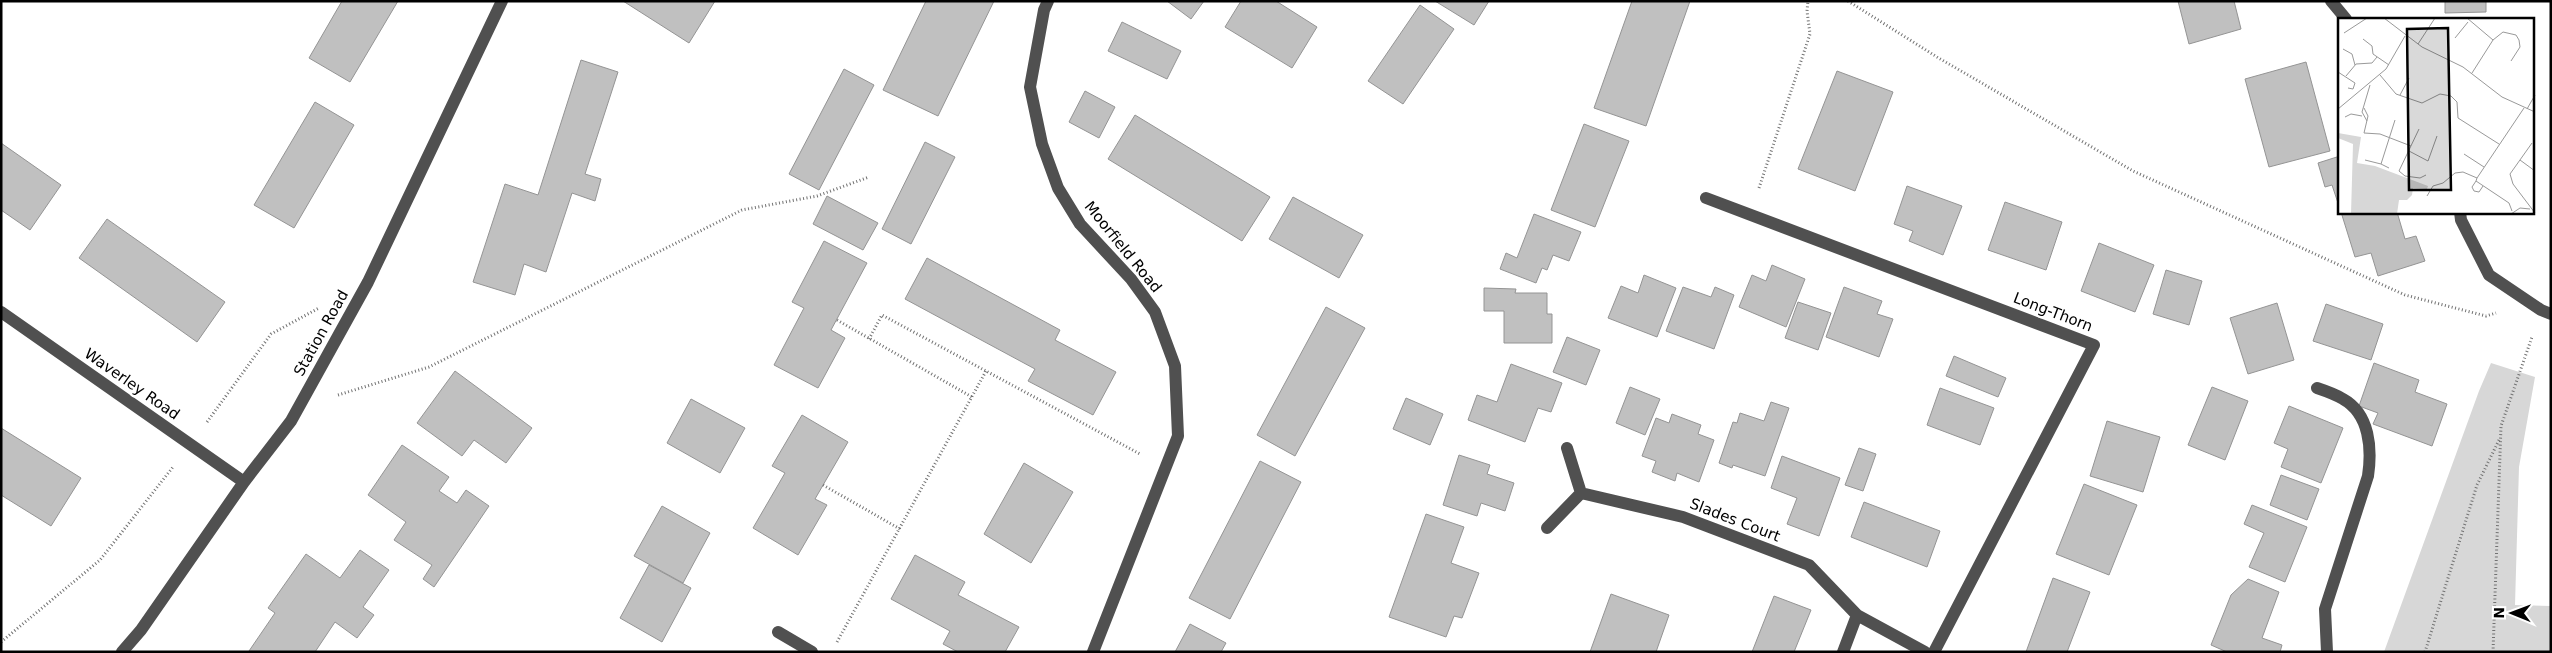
<svg xmlns="http://www.w3.org/2000/svg" width="2552" height="653" font-family="'DejaVu Sans',sans-serif">
  <style>
    .green { fill: #d7d7d7 }
    .building { fill: #c0c0c0; stroke: #949494 }
    .lines { fill: none; stroke-linecap: round; stroke-linejoin: round }
    .path { stroke: #727272; stroke-width: 3; stroke-dasharray: 1 2.5; stroke-linecap: butt }
    .minor { stroke: #505050; stroke-width: 12 }
    .labels { text-anchor: middle; stroke-width: 4.5; stroke-linejoin: round; paint-order: stroke }
    .street-label { font-size: 15px; fill: #000; stroke: #fff }
    .inset-road { fill: none; stroke: #999; stroke-width: 1 }
    .view { fill: #000; fill-opacity: 0.15; stroke: #000; stroke-width: 2.5 }
    .inset-edge { fill: none; stroke: #000; stroke-width: 2.5 }
  </style>
  <rect width="100%" height="100%" fill="#fff"/>
  <!-- green -->
  <path class="green" d="M 2491,363 L 2535,377 L 2519,467 L 2515,605 L 2551,606 L 2551,652 L 2384,652 L 2479,391 Z"/>
  <!-- building -->
  <path class="building" d="M 342,1 L 398,1 L 350,82 L 309,58 Z
    M 623,1 L 715,1 L 689,43 Z
    M 926,1 L 994,1 L 938,116 L 883,90 Z
    M 1167,1 L 1204,1 L 1191,19 Z
    M 1241,1 L 1276,1 L 1317,27 L 1292,68 L 1225,27 Z
    M 1435,1 L 1489,1 L 1474,25 Z
    M 1632,1 L 1690,1 L 1646,126 L 1594,108 Z
    M 2178,1 L 2234,1 L 2241,29 L 2189,44 Z
    M 2445,1 L 2486,1 L 2486,12 L 2445,13 Z
    M 1420,5 L 1454,29 L 1403,104 L 1368,81 Z
    M 1122,22 L 1181,51 L 1167,79 L 1108,51 Z
    M 581,60 L 618,72 L 585,174 L 601,179 L 595,201 L 572,193 L 546,272 L 524,264 L 515,295 L 473,282 L 505,184 L 538,195 Z
    M 2306,62 L 2330,151 L 2269,167 L 2245,79 Z
    M 844,69 L 874,85 L 819,190 L 789,174 Z
    M 1837,71 L 1893,92 L 1855,191 L 1798,169 Z
    M 1085,91 L 1115,107 L 1099,138 L 1069,122 Z
    M 315,102 L 354,125 L 294,228 L 254,205 Z
    M 1135,115 L 1270,197 L 1242,241 L 1108,159 Z
    M 1584,124 L 1629,141 L 1595,227 L 1551,210 Z
    M 925,142 L 955,157 L 911,244 L 882,229 Z
    M 1,143 L 61,185 L 30,230 L 1,210 Z
    M 2340,156 L 2340,209 L 2332,185 L 2325,187 L 2318,163 Z
    M 1907,186 L 1962,206 L 1943,255 L 1909,241 L 1913,231 L 1894,224 Z
    M 827,196 L 878,223 L 863,250 L 813,224 Z
    M 1293,197 L 1363,235 L 1339,278 L 1269,239 Z
    M 2005,202 L 2062,222 L 2046,270 L 1988,250 Z
    M 2341,212 L 2397,212 L 2405,239 L 2416,236 L 2425,261 L 2378,276 L 2371,253 L 2355,257 Z
    M 1534,214 L 1581,232 L 1569,261 L 1553,255 L 1547,270 L 1542,268 L 1536,283 L 1500,269 L 1506,253 L 1517,258 Z
    M 107,219 L 225,302 L 197,342 L 79,258 Z
    M 824,241 L 867,263 L 831,330 L 845,338 L 818,388 L 774,365 L 804,308 L 792,302 Z
    M 2099,243 L 2154,265 L 2135,312 L 2081,291 Z
    M 927,258 L 1060,330 L 1055,340 L 1116,372 L 1093,415 L 1028,381 L 1035,369 L 905,299 Z
    M 1772,265 L 1805,279 L 1786,327 L 1739,307 L 1752,275 L 1766,281 Z
    M 2166,270 L 2202,281 L 2189,325 L 2153,314 Z
    M 1644,275 L 1676,288 L 1657,337 L 1608,318 L 1621,286 L 1638,293 Z
    M 1683,287 L 1711,297 L 1715,287 L 1734,295 L 1714,349 L 1666,331 Z
    M 1844,287 L 1882,301 L 1877,314 L 1893,319 L 1879,357 L 1826,337 Z
    M 1484,288 L 1516,289 L 1515,293 L 1547,293 L 1547,314 L 1552,314 L 1552,343 L 1504,343 L 1504,311 L 1484,311 Z
    M 1798,302 L 1831,313 L 1818,350 L 1785,338 Z
    M 2277,303 L 2294,360 L 2248,374 L 2230,318 Z
    M 2326,304 L 2383,324 L 2371,360 L 2313,341 Z
    M 1326,307 L 1365,328 L 1295,456 L 1257,435 Z
    M 1567,337 L 1600,350 L 1586,385 L 1553,372 Z
    M 1954,356 L 2006,378 L 1998,397 L 1946,376 Z
    M 2374,363 L 2419,380 L 2415,392 L 2447,404 L 2432,446 L 2373,424 L 2378,413 L 2359,406 Z
    M 1511,364 L 1562,383 L 1551,412 L 1538,408 L 1525,442 L 1468,420 L 1477,395 L 1497,402 Z
    M 455,371 L 532,428 L 506,463 L 474,440 L 462,456 L 417,423 Z
    M 1630,387 L 1660,399 L 1645,435 L 1616,423 Z
    M 2212,387 L 2248,401 L 2225,460 L 2188,445 Z
    M 1940,388 L 1994,408 L 1980,445 L 1927,425 Z
    M 1406,398 L 1443,414 L 1430,445 L 1393,429 Z
    M 691,399 L 745,428 L 720,473 L 667,443 Z
    M 1771,402 L 1789,408 L 1765,476 L 1733,465 L 1732,468 L 1719,463 L 1733,422 L 1737,423 L 1740,413 L 1764,421 Z
    M 2289,406 L 2343,428 L 2321,483 L 2281,467 L 2288,449 L 2274,443 Z
    M 1672,414 L 1701,425 L 1698,434 L 1714,440 L 1699,482 L 1677,473 L 1675,481 L 1652,472 L 1656,461 L 1642,456 L 1656,418 L 1669,423 Z
    M 802,415 L 848,442 L 815,499 L 827,505 L 798,555 L 753,528 L 785,473 L 772,466 Z
    M 2107,421 L 2160,437 L 2143,492 L 2090,476 Z
    M 1,428 L 81,478 L 51,526 L 1,495 Z
    M 402,445 L 449,477 L 439,491 L 457,503 L 466,490 L 489,506 L 434,587 L 423,579 L 432,565 L 394,540 L 406,522 L 368,495 Z
    M 1859,448 L 1876,454 L 1863,491 L 1845,485 Z
    M 1459,455 L 1490,465 L 1487,474 L 1514,483 L 1505,511 L 1481,503 L 1477,516 L 1443,505 Z
    M 1782,456 L 1840,478 L 1819,536 L 1787,524 L 1797,498 L 1771,488 Z
    M 1260,461 L 1301,482 L 1230,619 L 1189,598 Z
    M 1024,463 L 1073,492 L 1031,563 L 984,534 Z
    M 2281,475 L 2319,489 L 2307,520 L 2270,505 Z
    M 2084,484 L 2137,505 L 2109,575 L 2056,554 Z
    M 1864,502 L 1940,531 L 1927,567 L 1851,537 Z
    M 2252,505 L 2307,527 L 2285,582 L 2249,567 L 2264,533 L 2244,524 Z
    M 662,506 L 710,533 L 683,583 L 634,556 Z
    M 1426,514 L 1464,527 L 1451,563 L 1479,573 L 1462,618 L 1454,616 L 1446,637 L 1389,617 Z
    M 360,550 L 389,570 L 363,607 L 374,615 L 357,638 L 335,622 L 315,652 L 249,651 L 275,613 L 268,608 L 306,554 L 340,578 Z
    M 915,555 L 965,582 L 958,595 L 1019,627 L 1005,652 L 958,652 L 943,644 L 950,631 L 891,599 Z
    M 649,565 L 691,588 L 662,642 L 620,618 Z
    M 2053,578 L 2090,592 L 2067,652 L 2026,652 Z
    M 2248,579 L 2279,592 L 2262,638 L 2282,645 L 2280,652 L 2227,652 L 2211,645 L 2231,595 Z
    M 1611,594 L 1669,615 L 1656,652 L 1590,652 Z
    M 1774,596 L 1811,610 L 1794,652 L 1752,652 Z
    M 1190,624 L 1226,643 L 1221,652 L 1175,652 Z"/>
  <g class="lines">
    <!-- path -->
    <path class="path" d="M 1848,1 L 1937,57 L 2133,171 L 2405,295 L 2486,316 L 2496,313
      M 1759,188 L 1810,34 L 1807,11 L 1808,1
      M 837,320 L 972,397
      M 869,339 L 882,315 L 1140,454
      M 338,395 L 429,367 L 742,210 L 817,196 L 869,177
      M 207,422 L 271,334 L 319,308
      M 823,485 L 900,529
      M 1,642 L 100,560 L 173,467
      M 837,642 L 986,371
      M 2425,652 L 2477,485 L 2500,438
      M 2493,652 L 2501,426 L 2532,337"/>
    <!-- minor -->
    <path class="minor" d="M 1048,1 L 1044,10 L 1030,87 L 1042,144 L 1058,188 L 1080,224 L 1131,279 L 1155,312 L 1175,366 L 1178,436 L 1093,652
      M 2331,1 L 2346,19
      M 1706,198 L 2094,345 L 1934,652
      M 2460,212 L 2461,220 L 2489,275 L 2541,310 L 2551,314
      M 1,312 L 244,482
      M 2317,388 C 2326,391 2335,394 2343,399 C 2370,414 2372,449 2368,476 L 2325,609 L 2327,652
      M 1581,493 L 1683,517 L 1809,565 L 1857,615 L 1925,652
      M 1547,528 L 1581,493 L 1567,448
      M 778,632 L 812,652
      M 122,652 L 141,630 L 244,482 L 291,421 L 368,282 L 502,1
      M 1843,652 L 1857,615"/>
  </g>
  <g class="labels">
    <!-- street labels -->
    <g class="street-label">
      <text transform="translate(1123 247) rotate(51)" y="5">Moorfield Road</text>
      <text transform="translate(2053 312) rotate(21)" y="5">Long-Thorn</text>
      <text transform="translate(321 333) rotate(-61)" y="5">Station Road</text>
      <text transform="translate(132 384) rotate(35)" y="5">Waverley Road</text>
      <text transform="translate(1735 520) rotate(21)" y="5">Slades Court</text>
    </g>
  </g>
  <!-- overview -->
  <g transform="translate(2338 18)">
    <rect width="196" height="196" fill="#fff"/>
    <path d="M 0,115 L 23,119 L 19,145 L 37,148 L 90,168 L 89,171 L 75,170 L 74,177 L 69,182 L 61,182 L 59,196 L 13,196 L 15,126 L 0,120 Z" fill="#d7d7d7"/>
    <path class="inset-road" d="M 46,0 L 84,29 L 125,49 L 164,79 L 197,94M 129,0 L 155,22M 6,15 L 29,0M 117,20 L 130,4M 25,21 L 34,28 L 35,36 L 51,47M 80,26 L 97,0M 5,31 L 14,36 L 17,47M 0,54 L 17,65 L 15,71 L 10,70M 134,55 L 155,22 L 165,14 L 178,17 L 181,22 L 182,29 L 173,43M 42,57 L 58,76 L 84,85 L 102,76 L 113,78 L 119,84 L 120,100 L 161,126M 8,58 L 18,46 L 34,45 L 39,39M 62,77 L 71,60M 26,90 L 30,98 L 26,115 L 42,116 L 73,128M 0,91 L 48,51 L 67,18M 189,91 L 197,77M 7,99 L 13,96 L 24,98M 29,103 L 24,94 L 32,67M 81,111 L 61,153 L 67,158 L 82,160 L 88,157M 194,125 L 172,156 L 175,166 L 197,195M 71,133 L 90,143 L 99,118M 126,136 L 146,149M 27,142 L 43,146M 182,142 L 197,153M 51,150 L 43,146 L 57,102M 139,160 L 186,90M 139,160 L 138,163 L 171,185 L 174,193M 138,163 L 134,169 L 136,173 L 141,174 L 145,168M 89,178 L 95,168 L 105,165 L 117,155 L 125,154 L 139,160M 173,196 L 182,190 L 192,191"/>
    <path class="view" d="M 110,10 L 113,172 L 71,172 L 69,11 Z"/>
    <rect width="196" height="196" class="inset-edge"/>
  </g>
  <!-- border -->
  <rect width="2552" height="653" fill="none" stroke="#000000" stroke-width="5"/>
  <!-- north arrow -->
  <g transform="translate(2512 613) rotate(271)" stroke="#ffffff" stroke-width="4" paint-order="stroke">
  <path d="M0-4L9 19L0 12L-9 19Z" fill="#000000"/>
  <text y="-8" font-size="14" font-weight="bold" text-anchor="middle" fill="#000000">N</text>
  </g>
</svg>
